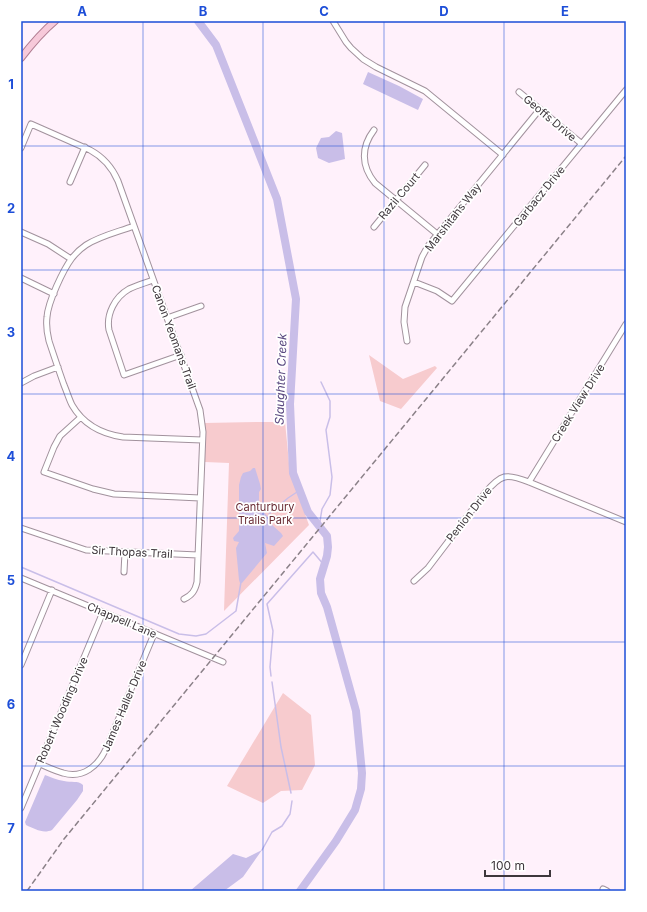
<svg xmlns="http://www.w3.org/2000/svg" width="647" height="912" font-family="Inter,sans-serif">
  <style>
    .green { fill: #f7cbce }
    .water { fill: #c9bee8 }
    .lines { fill: none; stroke-linecap: round; stroke-linejoin: round }
    .stream { stroke: #c9bee8; stroke-width: 1.5 }
    .river { stroke: #c9bee8; stroke-width: 8 }
    .minor-casing { stroke: #a2929d; stroke-width: 7 }
    .major-casing { stroke: #b27e93; stroke-width: 8 }
    .minor { stroke: #fff; stroke-width: 5 }
    .major { stroke: #f7c9da; stroke-width: 6 }
    .rail { stroke: #8b8188; stroke-width: 1.5; stroke-dasharray: 6 3; stroke-linecap: butt }
    .grid { fill: none; stroke: #1d4ed8; stroke-width: 1; stroke-opacity: 0.55 }
    .labels { text-anchor: middle; stroke-width: 3.5; stroke-linejoin: round; paint-order: stroke }
    .street-label { font-size: 11px; fill: #3e373c; stroke: #fff }
    .park-label { font-size: 11px; fill: #692b33; stroke: #fff }
    .water-label { font-size: 12px; font-style: italic; fill: #5b4a81; stroke: #fff }
    .neatline { fill: none; stroke: #1d4ed8; stroke-width: 1.5 }
    .grid-label { font-size: 13px; text-anchor: middle; font-weight: bold; fill: #1d4ed8 }
  </style>
  <rect width="100%" height="100%" fill="#fff1fb"/>
  <!-- green -->
  <path class="green" d="M 369,355 L 403,379 L 435,366 L 437,368 L 401,409 L 380,401 Z
    M 259,422 L 285,422 L 290,473 L 309,525 L 224,611 L 229,463 L 205,462 L 204,423 Z
    M 283,693 L 311,715 L 315,765 L 302,790 L 281,791 L 263,803 L 227,786 Z"/>
  <!-- water -->
  <path class="water" d="M 368,72 L 399,86 L 423,99 L 418,110 L 363,84 Z
    M 336,131 L 342,133 L 345,159 L 329,163 L 318,158 L 316,148 L 321,138 L 329,137 Z
    M 253,468 L 255,468 L 260,484 L 261,489 L 259,492 L 259,505 L 260,508 L 272,521 L 271,524 L 281,533 L 283,536 L 274,546 L 265,543 L 267,553 L 242,583 L 240,583 L 239,580 L 236,548 L 239,542 L 234,541 L 233,538 L 239,531 L 239,485 L 241,477 L 243,473 L 250,471 Z
    M 45,775 C 51,777 57,780 64,781 C 71,783 78,780 83,785 L 83,791 L 77,800 L 52,830 C 43,834 35,829 26,825 L 25,822 Z
    M 262,850 L 243,877 L 224,891 L 190,891 L 233,854 L 246,858 Z"/>
  <g class="lines">
    <!-- stream -->
    <path class="stream" d="M 269,514 L 288,498 L 300,490
      M 319,527 L 322,509 L 330,495 L 332,477 L 326,430 L 330,417 L 330,401 L 321,382
      M 21,567 L 179,634 L 196,636 L 206,634 L 236,611 L 241,582
      M 271,676 L 270,667 L 273,631 L 267,604 L 313,552 L 324,565
      M 272,682 L 281,747 L 291,793
      M 262,850 L 272,832 L 282,826 L 290,814 L 292,801"/>
    <!-- river -->
    <path class="river" d="M 198,21 L 216,45 L 277,199 L 296,299 L 290,404 L 293,473 L 308,512 L 327,536 L 328,547 L 327,556 L 320,579 L 321,593 L 327,607 L 356,711 L 362,773 L 361,789 L 355,810 L 336,841 L 300,891"/>
    <defs>
      <path id="minor" d="M 333,21 L 346,42 L 351,48 L 363,59 L 376,67 L 425,91 L 503,155
        M 519,92 L 582,144
        M 374,130 C 361,147 361,166 375,183 L 437,234
        M 21,148 L 31,124 L 90,150 C 103,157 112,167 118,181 L 200,410 L 203,432 L 197,582 C 195,591 192,595 184,599
        M 70,182 L 85,147
        M 134,226 C 118,232 100,236 86,245 C 80,249 76,253 72,258 C 63,270 48,302 47,317 C 46,325 47,333 49,341 C 54,356 59,371 64,385 C 67,392 69,399 72,405 C 83,424 102,434 123,437 L 202,440
        M 374,227 L 425,165
        M 21,232 L 48,244 L 71,259
        M 21,278 L 54,294
        M 153,280 C 145,283 137,285 129,289 C 115,297 106,314 109,330 L 124,375 L 181,355
        M 414,282 L 437,291 L 452,301 L 626,90
        M 167,318 L 201,306
        M 407,341 L 404,322 L 405,307 L 422,257 L 428,246 L 540,109
        M 21,383 L 34,376 L 58,367
        M 81,417 L 60,436 L 54,447 L 44,472 L 93,489 L 114,494 L 200,498
        M 529,482 L 626,324
        M 21,528 L 86,550 L 198,555
        M 124,572 L 125,552
        M 21,578 L 223,662
        M 414,581 L 428,568 L 485,493 C 501,474 506,473 529,482 L 626,522
        M 21,665 L 52,590
        M 40,764 C 47,767 55,771 63,773 C 83,779 98,766 106,749 L 154,634
        M 21,808 L 103,612
        M 603,889 L 607,891"/>
      <path id="major" d="M 21,58 C 31,45 42,32 55,21"/>
    </defs>
    <!-- minor casing -->
    <use href="#minor" class="minor-casing"/>
    <!-- major casing -->
    <use href="#major" class="major-casing"/>
    <!-- minor -->
    <use href="#minor" class="minor"/>
    <!-- major -->
    <use href="#major" class="major"/>
    <!-- rail -->
    <path class="rail" d="M 27,891 L 64,839 L 626,156"/>
  </g>
  <!-- grid -->
  <path class="grid" d="M 143,21 L 143,891M 263,21 L 263,891M 384,21 L 384,891M 504,21 L 504,891M 21,146 L 626,146M 21,270 L 626,270M 21,394 L 626,394M 21,518 L 626,518M 21,642 L 626,642M 21,766 L 626,766"/>
  <g class="labels">
    <!-- street labels -->
    <g class="street-label">
      <text transform="translate(550 118) rotate(40)" y="4">Geoffs Drive</text>
      <text transform="translate(399 196) rotate(-50)" y="4">Razil Court</text>
      <text transform="translate(539 196) rotate(-51)" y="4">Garbacz Drive</text>
      <text transform="translate(453 217) rotate(-52)" y="4">Marshitahs Way</text>
      <text transform="translate(174 337) rotate(70)" y="4">Canon Yeomans Trail</text>
      <text transform="translate(578 403) rotate(-58)" y="4">Creek View Drive</text>
      <text transform="translate(469 514) rotate(-52)" y="4">Penion Drive</text>
      <text transform="translate(132 552) rotate(3)" y="4">Sir Thopas Trail</text>
      <text transform="translate(122 620) rotate(23)" y="4">Chappell Lane</text>
      <text transform="translate(124 706) rotate(-67)" y="4">James Haller Drive</text>
      <text transform="translate(62 710) rotate(-67)" y="4">Robert Wooding Drive</text>
    </g>
    <!-- park labels -->
    <g class="park-label">
      <text x="265" y="511">Canturbury<tspan x="265" dy="13">Trails Park</tspan></text>
    </g>
    <!-- water labels -->
    <g class="water-label">
      <text transform="translate(281 379) rotate(-88)" y="4">Slaughter Creek</text>
    </g>
  </g>
  <!-- border -->
  <rect width="647" height="912" fill="none" stroke="#ffffff" stroke-width="44"/>
  <!-- scale -->
  <path d="M485 870v6h65v-6" fill="none" stroke="#3e373c" stroke-width="2"/>
  <text x="491" y="870" font-size="12" fill="#3e373c" stroke="#ffffff" stroke-width="3" paint-order="stroke">100 m</text>
  <rect x="22" y="22" width="603" height="868" class="neatline"/>
  <g class="grid-label">
    <text x="82" y="16">A</text>
    <text x="203" y="16">B</text>
    <text x="324" y="16">C</text>
    <text x="444" y="16">D</text>
    <text x="565" y="16">E</text>
    <text x="11" y="89">1</text>
    <text x="11" y="213">2</text>
    <text x="11" y="337">3</text>
    <text x="11" y="461">4</text>
    <text x="11" y="585">5</text>
    <text x="11" y="709">6</text>
    <text x="11" y="833">7</text>
  </g>
</svg>
